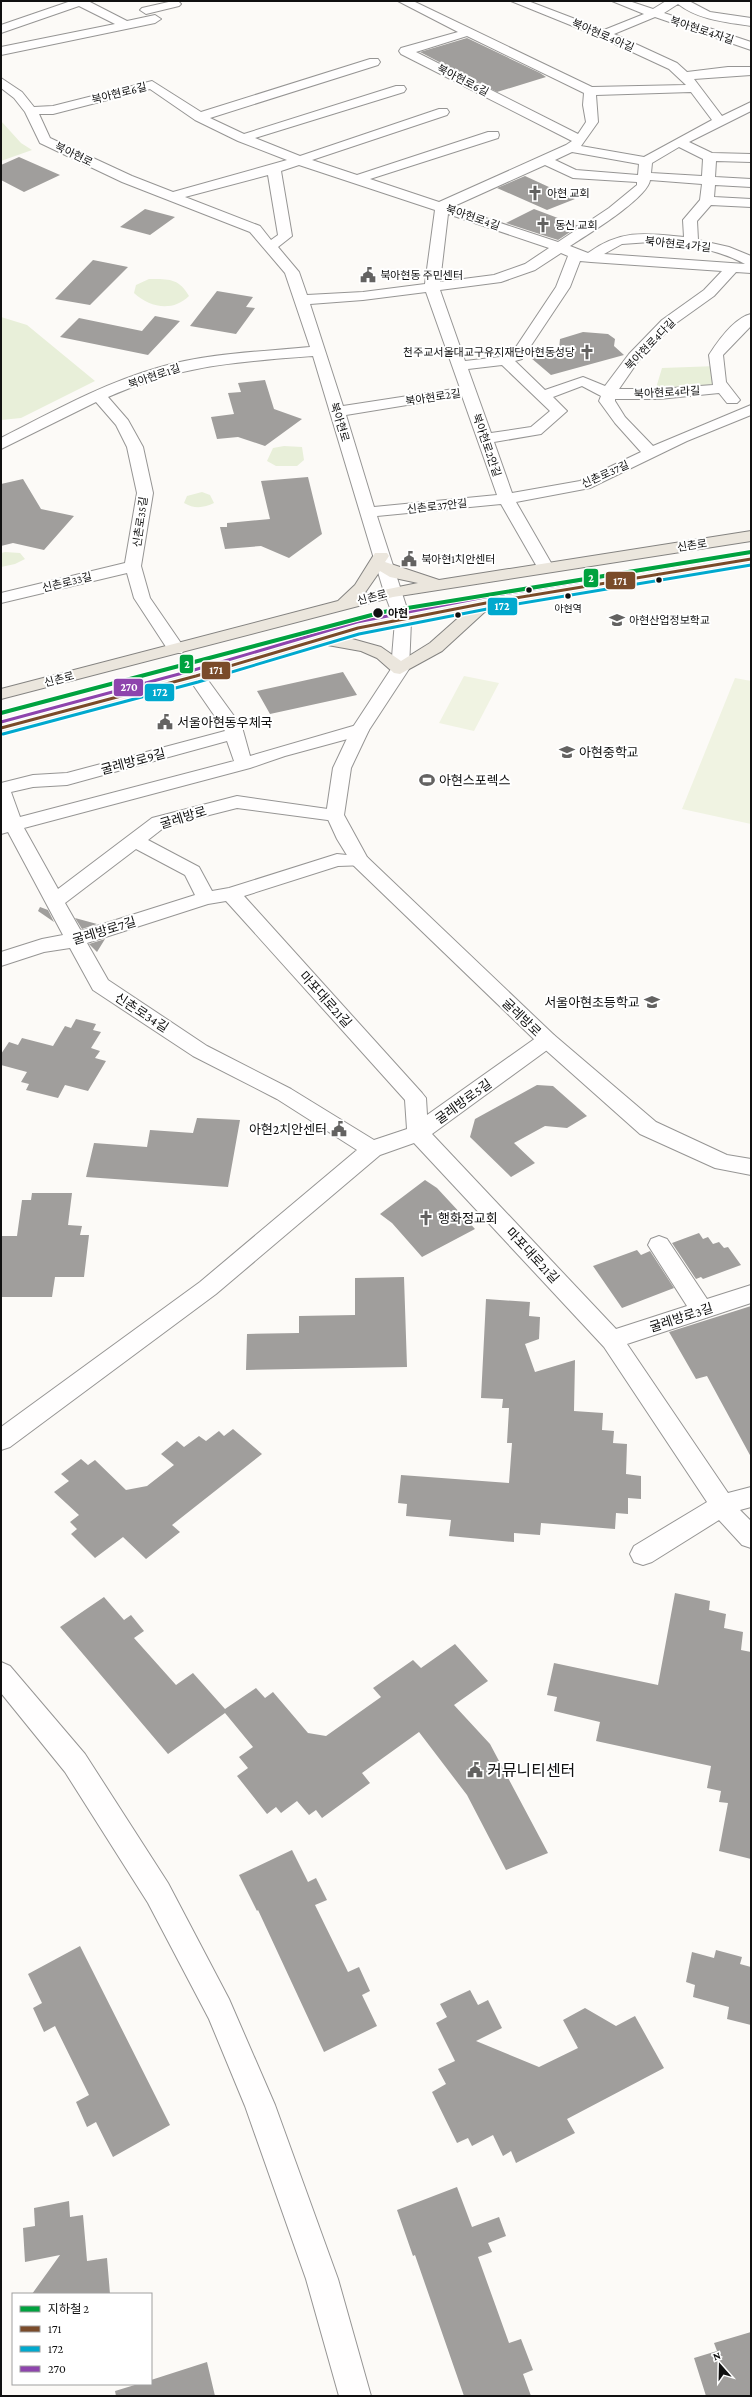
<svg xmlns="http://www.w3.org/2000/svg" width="752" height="2397" font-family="'Crimson Pro','Noto Sans KR',serif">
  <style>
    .green { fill: #e8efd9 }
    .pitch { fill: #f0f3e2 }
    .building { fill: #a09e9c }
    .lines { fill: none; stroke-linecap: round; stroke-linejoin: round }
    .minor-casing { stroke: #969594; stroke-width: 2 }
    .tertiary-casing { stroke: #969594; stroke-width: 2 }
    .primary-casing { stroke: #848381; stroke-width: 2 }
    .minor { fill: #fffefe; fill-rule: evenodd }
    .tertiary { fill: #fffefe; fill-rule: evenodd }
    .primary { fill: #ebe6dd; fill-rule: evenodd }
    .bus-1-casing { stroke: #fff; stroke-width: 5.5 }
    .bus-2-casing { stroke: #fff; stroke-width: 5.5 }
    .bus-3-casing { stroke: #fff; stroke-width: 5.5 }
    .bus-1 { stroke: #7a4b2a; stroke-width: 3 }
    .bus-2 { stroke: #00a9ce; stroke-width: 3 }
    .bus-3 { stroke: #8e44ad; stroke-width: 3 }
    .metro-1-casing { stroke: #fff; stroke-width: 6 }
    .metro-1 { stroke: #00a23f; stroke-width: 4 }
    .bus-dot { fill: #101010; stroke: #fff; stroke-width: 1.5 }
    .labels { text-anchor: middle; stroke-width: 4; stroke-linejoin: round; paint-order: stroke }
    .far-bus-label { font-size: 10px; fill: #101010; stroke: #fff }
    .far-street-label { font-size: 11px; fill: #101010; stroke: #fff }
    .far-poi-label { font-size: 11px; fill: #101010; stroke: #fff; text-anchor: start }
    .far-stop-label { font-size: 11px; font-weight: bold; fill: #101010; stroke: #fff; text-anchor: start }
    .poi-label { font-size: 13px; fill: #101010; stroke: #fff; text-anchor: start }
    .street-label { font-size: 13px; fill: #101010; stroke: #fff }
    .near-poi-label { font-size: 16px; fill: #101010; stroke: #fff; text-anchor: start }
    .line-badge { stroke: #fff; stroke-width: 1.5 }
    .badge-label { font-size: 11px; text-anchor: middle; font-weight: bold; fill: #fff }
  </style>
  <rect width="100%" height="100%" fill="#fcfaf7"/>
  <!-- green -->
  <path class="green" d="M 1,121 L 21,143 L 32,150 L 1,161 Z
    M 149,279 C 168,279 179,278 189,296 C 173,312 150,308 134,293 L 136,285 Z
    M 1,317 L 27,325 L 95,381 L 21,418 L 1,420 Z
    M 717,366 L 721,384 L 656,388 L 662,368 Z
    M 284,446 L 302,447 L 304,460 L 297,466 L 276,466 L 267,461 L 273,448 Z
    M 202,492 L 210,495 L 214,503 C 204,508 194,509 184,503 L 187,496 Z
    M 5,552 L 20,553 L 25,559 L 15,564 L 1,567 L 1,553 Z"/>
  <!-- pitch -->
  <path class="pitch" d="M 464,676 L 499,683 L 474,731 L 439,723 Z
    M 735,678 L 751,681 L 751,824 L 682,809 Z"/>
  <!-- building -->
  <path class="building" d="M 467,38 L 540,73 L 546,77 L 497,92 L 420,52 Z
    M 19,157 L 60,175 L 24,192 L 1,180 L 1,165 Z
    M 525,176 L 575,199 L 547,210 L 497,188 Z
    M 145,209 L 175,217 L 150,235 L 120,227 Z
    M 534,209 L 579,226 L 558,240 L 506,223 Z
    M 93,260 L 128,267 L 90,305 L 55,299 Z
    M 217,291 L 253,297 L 246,307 L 255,308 L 236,334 L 190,326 Z
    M 155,316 L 180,321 L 148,355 L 60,337 L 79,318 L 142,331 Z
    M 583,332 L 608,334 L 615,339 L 614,346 L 624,355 L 551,375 L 531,358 L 559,350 L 560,339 Z
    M 265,380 L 274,409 L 302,419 L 265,446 L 238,437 L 217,439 L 211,417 L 234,414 L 228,393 L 241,392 L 238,383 Z
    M 308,477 L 322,534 L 289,558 L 261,546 L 225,549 L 220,527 L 227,527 L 227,523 L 270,519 L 261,481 Z
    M 23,479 L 41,509 L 74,516 L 44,550 L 13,543 L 1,546 L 1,484 Z
    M 343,672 L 357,695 L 270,714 L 257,691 Z
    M 40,907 L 48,910 L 54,922 L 38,911 Z
    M 75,918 L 97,924 L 82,929 Z
    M 105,939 L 97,952 L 89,944 Z
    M 76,1019 L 96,1024 L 93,1030 L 101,1032 L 91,1048 L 100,1051 L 95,1058 L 106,1061 L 88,1091 L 65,1085 L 58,1098 L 26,1090 L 29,1084 L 21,1082 L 27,1072 L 1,1065 L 1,1054 L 9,1042 L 18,1045 L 22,1038 L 53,1046 L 65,1026 L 71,1028 Z
    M 537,1085 L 553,1086 L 587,1116 L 567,1128 L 545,1126 L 514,1143 L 535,1163 L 511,1177 L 470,1137 L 475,1119 Z
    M 197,1118 L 240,1120 L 228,1187 L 86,1177 L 94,1143 L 147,1147 L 150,1130 L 193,1133 Z
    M 425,1180 L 437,1188 L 475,1229 L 422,1257 L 392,1223 L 380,1214 Z
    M 32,1193 L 72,1193 L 68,1225 L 82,1226 L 80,1235 L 89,1235 L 84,1277 L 55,1277 L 52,1297 L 1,1297 L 1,1236 L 17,1236 L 22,1200 L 31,1200 Z
    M 699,1233 L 703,1239 L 708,1237 L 713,1244 L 719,1242 L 724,1248 L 728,1247 L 741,1265 L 703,1279 L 701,1277 L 696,1279 L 672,1243 Z
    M 637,1250 L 641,1255 L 650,1251 L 674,1288 L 622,1308 L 593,1266 Z
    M 404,1277 L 407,1367 L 246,1370 L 247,1334 L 299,1333 L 299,1316 L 355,1315 L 355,1278 Z
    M 486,1299 L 530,1302 L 529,1316 L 540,1317 L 539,1339 L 525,1344 L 535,1372 L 575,1360 L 574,1411 L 603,1413 L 602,1430 L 614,1431 L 613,1443 L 627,1444 L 626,1474 L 641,1476 L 641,1499 L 628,1498 L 628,1514 L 616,1513 L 615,1529 L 541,1523 L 540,1535 L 514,1533 L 514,1542 L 449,1536 L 451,1520 L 406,1516 L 407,1504 L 398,1503 L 401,1475 L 509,1483 L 512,1443 L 507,1443 L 509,1408 L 502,1408 L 503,1399 L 481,1398 Z
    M 751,1306 L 751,1457 L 707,1376 L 696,1379 L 669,1332 Z
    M 233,1429 L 262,1454 L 172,1525 L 180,1532 L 146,1559 L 123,1537 L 95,1558 L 71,1534 L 77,1529 L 70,1522 L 79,1515 L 54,1492 L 69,1481 L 61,1474 L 81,1459 L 88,1465 L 95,1460 L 126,1490 L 147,1486 L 174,1465 L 161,1454 L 177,1441 L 184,1447 L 199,1436 L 206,1441 L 219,1431 L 224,1436 Z
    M 675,1593 L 710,1601 L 709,1610 L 726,1614 L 724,1628 L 743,1632 L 741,1650 L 751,1652 L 751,1859 L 719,1851 L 728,1803 L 719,1802 L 721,1791 L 707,1788 L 711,1766 L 596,1741 L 600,1722 L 554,1711 L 557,1697 L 547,1695 L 554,1663 L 658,1685 Z
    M 104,1597 L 124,1620 L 131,1615 L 144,1631 L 134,1638 L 176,1685 L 193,1673 L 225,1709 L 256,1688 L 265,1698 L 273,1692 L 308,1733 L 326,1736 L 381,1697 L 373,1688 L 413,1660 L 421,1668 L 455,1644 L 488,1681 L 454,1705 L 490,1744 L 548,1853 L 506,1870 L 467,1795 L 419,1732 L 362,1773 L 370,1783 L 322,1818 L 316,1810 L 309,1815 L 297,1801 L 281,1813 L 276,1807 L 267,1814 L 237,1776 L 248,1768 L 239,1757 L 253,1747 L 225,1713 L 168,1754 L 60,1627 Z
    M 292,1850 L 308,1882 L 316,1878 L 327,1900 L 315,1905 L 348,1972 L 359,1967 L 370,1991 L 362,1995 L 377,2026 L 324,2052 L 258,1910 L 257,1911 L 239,1875 Z
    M 80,1946 L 170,2125 L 113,2157 L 96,2122 L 87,2127 L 76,2102 L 89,2095 L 55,2026 L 44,2032 L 33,2008 L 42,2003 L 28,1974 Z
    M 716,1950 L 742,1957 L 740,1964 L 751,1967 L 751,2025 L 727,2019 L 729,2007 L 693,1997 L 695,1985 L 686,1982 L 692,1952 L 714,1958 Z
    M 470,1990 L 478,2005 L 488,2000 L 502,2028 L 476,2041 L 539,2067 L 578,2048 L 563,2020 L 585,2008 L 616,2026 L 635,2016 L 664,2068 L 567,2119 L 575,2133 L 516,2163 L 511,2151 L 503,2156 L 493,2135 L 472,2146 L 468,2138 L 457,2143 L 432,2092 L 446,2084 L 438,2069 L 455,2061 L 436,2023 L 447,2017 L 440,2004 Z
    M 457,2187 L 472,2227 L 499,2217 L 506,2236 L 488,2243 L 492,2252 L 478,2257 L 509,2343 L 521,2339 L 533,2370 L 523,2374 L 531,2396 L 464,2396 L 415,2255 L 413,2256 L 397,2210 Z
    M 69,2201 L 70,2217 L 83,2215 L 87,2261 L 107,2258 L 110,2294 L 32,2294 L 60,2255 L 25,2262 L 23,2228 L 35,2226 L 34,2208 Z
    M 751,2332 L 751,2396 L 706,2396 L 694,2358 L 717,2351 L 714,2343 Z
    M 207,2362 L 215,2396 L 116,2396 L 115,2391 L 138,2384 L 151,2384 L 151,2380 Z"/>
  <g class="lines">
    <defs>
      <path id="minor" d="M 71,1 L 88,1 L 127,21 L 155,15 L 161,19 L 155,23 L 1,55 L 1,47 L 115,24 L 79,6 L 1,33 L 1,25 Z
        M 173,1 L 179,2 L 181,4 L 179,6 L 146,14 L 140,10 L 142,8 Z
        M 398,1 L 413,1 L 592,87 L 686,85 L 669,69 L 600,37 L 511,1 L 528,1 L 604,30 L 644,14 L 612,1 L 629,1 L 653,9 L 666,1 L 689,1 L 710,12 L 751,18 L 751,26 C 725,22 699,20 678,4 L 664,13 L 751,42 L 751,50 L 655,17 L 614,34 L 677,63 L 687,72 L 728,67 L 751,67 L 751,75 L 694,79 L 722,116 L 751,102 L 751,111 L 689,142 L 712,153 L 751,154 L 751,162 L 716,161 L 715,177 L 751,179 L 751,187 L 715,185 L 714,197 L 751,199 L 751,207 L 711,205 L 697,221 L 698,240 L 729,247 L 751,256 L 751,273 L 736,272 L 714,296 L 672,326 L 639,360 L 619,389 L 659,389 L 713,385 L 709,355 C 718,341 734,318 751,314 L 751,326 L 723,355 L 726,382 L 740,400 L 737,403 L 727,403 L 719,393 L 659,399 L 615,399 L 615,401 L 625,417 L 653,446 L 751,405 L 751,415 L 687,441 L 590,488 L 516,502 L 554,568 L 552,572 L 540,572 L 501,504 L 377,516 L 411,621 L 409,625 L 397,625 L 395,621 L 384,592 L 313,356 C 236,362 180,365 108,397 L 128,420 L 143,447 L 153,493 L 141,566 L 150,598 L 185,649 L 182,653 L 170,653 L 134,598 L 127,573 L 1,603 L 1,593 L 125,563 L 137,493 L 127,447 L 116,425 L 96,402 L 1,449 L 1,438 C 52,412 102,384 157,368 C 206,353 259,352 310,347 L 285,273 L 250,232 L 122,182 L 40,143 L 25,112 L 14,98 L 1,88 L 1,78 L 22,92 L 34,107 L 53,106 L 152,81 L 201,112 L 370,59 L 378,59 L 380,62 L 378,65 L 210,118 L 244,134 L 396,86 L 404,86 L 406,89 L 404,92 L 255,138 L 300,156 L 439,109 L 447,109 L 449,112 L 447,115 L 312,160 L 357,175 L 488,132 L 498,132 L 499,135 L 498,138 L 370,179 L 439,202 L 566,145 L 572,141 L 401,54 L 399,51 L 401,48 L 458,32 ZM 467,36 L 584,93 L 583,105 L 586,122 L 578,134 L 416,52 ZM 150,89 L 195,120 L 238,141 L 287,160 L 173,192 L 132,176 L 50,138 L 39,114 L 53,114 ZM 691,92 L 712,120 L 644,157 L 581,146 L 598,122 L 596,95 ZM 679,147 L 703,159 L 702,176 L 651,173 L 652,163 ZM 572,152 L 639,164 L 638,175 L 576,170 L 555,160 ZM 299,165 L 435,210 L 425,284 L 363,292 L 307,295 L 299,272 L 278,247 L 292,236 L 281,171 ZM 545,165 L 573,178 L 637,182 L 637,185 L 609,208 L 558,242 L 452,207 ZM 268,175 L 278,235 L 271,240 L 260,226 L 185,197 ZM 650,180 L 702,184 L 700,200 L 683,220 L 684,237 C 646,233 621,229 588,253 L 570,246 C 587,235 648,198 650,180 ZM 448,214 L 549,248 L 525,264 L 494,275 L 440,282 ZM 650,242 C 683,245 716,248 745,264 L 604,254 L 622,244 ZM 561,253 L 568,256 L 556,287 L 512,353 L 500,357 L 465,361 L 440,290 L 501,282 L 535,270 ZM 580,261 L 591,262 L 722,271 L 704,290 L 662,320 L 629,354 L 605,386 L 583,377 L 545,390 L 515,361 L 522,359 L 570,287 ZM 426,292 L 460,388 L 343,406 L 310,304 L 363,300 ZM 502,365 L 550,411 L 531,427 L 491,433 L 468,369 ZM 582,386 L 601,396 L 599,401 L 615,423 L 641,452 L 580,481 L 512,493 L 494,442 L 541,434 L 567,411 L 553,397 ZM 462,396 L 497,495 L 374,507 L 346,415 Z
        M 196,671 L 202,672 L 242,727 L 250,756 L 360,724 L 366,726 L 369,730 L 366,734 L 285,756 L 250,768 L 24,828 L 58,889 L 152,818 L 237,796 L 342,811 L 344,815 L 342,819 L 335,821 L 237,808 L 166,826 L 148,840 L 199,867 L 212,891 L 229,888 L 337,854 L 367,857 L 370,861 L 367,865 L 338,866 L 244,896 L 422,1093 L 426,1098 L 427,1115 L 540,1035 L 547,1033 L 554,1035 L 557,1040 L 554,1045 L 432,1134 L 616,1329 L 687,1306 L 648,1245 L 651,1239 L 659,1236 L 667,1239 L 707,1299 L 751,1285 L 751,1303 L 627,1344 L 728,1493 L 751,1487 L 751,1507 L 740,1510 L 751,1521 L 751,1548 L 742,1545 L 719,1520 L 652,1562 L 643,1565 L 634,1562 L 630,1554 L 634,1546 L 707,1502 L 604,1347 L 414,1143 L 380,1155 L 216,1294 L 10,1447 L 1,1450 L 1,1427 L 200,1282 L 357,1150 L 277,1099 L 193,1056 L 93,990 L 70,948 L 44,952 L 1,966 L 1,952 L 42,939 L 63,935 L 8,832 L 1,834 L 1,783 L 33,775 L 67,773 L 225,731 L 187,676 L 190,672 ZM 227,741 L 234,761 L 20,817 L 11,792 L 33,787 L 67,785 ZM 136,849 L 185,875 L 195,895 L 81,931 L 65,903 ZM 226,901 L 405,1100 L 407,1129 L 374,1140 L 291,1089 L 207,1046 L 108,980 L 87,943 L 208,904 Z
        M 1,1662 L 10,1666 L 85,1754 L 168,1883 L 229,1999 L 275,2105 L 338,2279 L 371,2396 L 339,2396 L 306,2279 L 245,2106 L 209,2019 L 148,1903 L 65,1772 L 1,1693 Z"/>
      <path id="tertiary" d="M 403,616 L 409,617 L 411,621 L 409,669 L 369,730 L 351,768 L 344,815 L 367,857 L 554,1035 L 656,1122 L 727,1155 L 751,1159 L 751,1175 L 715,1168 L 640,1134 L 540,1045 L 353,865 L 337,839 L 326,815 L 333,768 L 351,730 L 391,669 L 395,621 L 397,617 Z"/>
      <path id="primary" d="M 751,531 L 751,541 L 393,597 L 1,699 L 1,689 L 338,601 L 355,585 L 375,553 L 387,553 L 389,556 L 385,562 L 439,580 ZM 380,571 L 390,577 L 418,583 L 364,594 Z
        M 751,554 L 751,564 L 490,607 L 442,651 L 400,674 L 394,673 L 377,658 L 361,651 L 322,644 L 202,680 L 1,734 L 1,722 L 190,672 L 358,623 L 486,598 ZM 465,612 L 430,643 L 401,661 L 381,647 L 345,637 Z"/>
    </defs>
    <!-- minor casing -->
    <use href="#minor" class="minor-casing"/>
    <!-- tertiary casing -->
    <use href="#tertiary" class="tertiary-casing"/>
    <!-- primary casing -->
    <use href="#primary" class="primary-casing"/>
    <!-- minor -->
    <use href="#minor" class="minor"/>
    <!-- tertiary -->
    <use href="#tertiary" class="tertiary"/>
    <!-- primary -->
    <use href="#primary" class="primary"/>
    <defs>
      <path id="bus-1" d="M 1,728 L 196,676 L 358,628 L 486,603 L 751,559"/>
      <path id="bus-2" d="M 3,734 L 198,682 L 359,634 L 487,609 L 751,565"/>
      <path id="bus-3" d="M 1,722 L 194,670 L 357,622 L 485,597 L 750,553"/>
    </defs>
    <!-- bus-1 casing -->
    <use href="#bus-1" class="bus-1-casing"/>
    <!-- bus-2 casing -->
    <use href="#bus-2" class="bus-2-casing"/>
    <!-- bus-3 casing -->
    <use href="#bus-3" class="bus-3-casing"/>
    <!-- bus-1 -->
    <use href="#bus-1" class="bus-1"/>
    <!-- bus-2 -->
    <use href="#bus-2" class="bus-2"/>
    <!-- bus-3 -->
    <use href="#bus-3" class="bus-3"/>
    <defs>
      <path id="metro-1" d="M 1,713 L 383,612 L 751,552"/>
    </defs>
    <!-- metro-1 casing -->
    <use href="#metro-1" class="metro-1-casing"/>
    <!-- metro-1 -->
    <use href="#metro-1" class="metro-1"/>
  </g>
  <!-- icons -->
  <defs>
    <symbol id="church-bare" viewBox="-9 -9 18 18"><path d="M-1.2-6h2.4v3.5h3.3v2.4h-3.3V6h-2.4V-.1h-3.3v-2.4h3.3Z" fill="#636261" stroke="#fff" stroke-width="2.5" paint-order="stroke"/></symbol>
    <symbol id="civic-bare" viewBox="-9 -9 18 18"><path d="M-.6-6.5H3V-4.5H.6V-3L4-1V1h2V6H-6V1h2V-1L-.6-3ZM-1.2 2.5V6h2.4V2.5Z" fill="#636261" stroke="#fff" stroke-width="2.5" paint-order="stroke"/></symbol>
    <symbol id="school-bare" viewBox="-9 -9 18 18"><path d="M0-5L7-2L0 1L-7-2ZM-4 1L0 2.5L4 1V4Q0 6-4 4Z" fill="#636261" stroke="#fff" stroke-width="2.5" paint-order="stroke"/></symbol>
    <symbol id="stadium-bare" viewBox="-9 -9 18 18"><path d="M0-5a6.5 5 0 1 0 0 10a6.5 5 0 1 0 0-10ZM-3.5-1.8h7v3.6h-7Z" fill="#636261" stroke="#fff" stroke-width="2.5" paint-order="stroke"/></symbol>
  </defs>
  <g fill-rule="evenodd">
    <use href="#church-bare" x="524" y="182" width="22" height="22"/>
    <use href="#church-bare" x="532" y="214" width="22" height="22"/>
    <use href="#civic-bare" x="357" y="264" width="22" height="22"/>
    <use href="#church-bare" x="576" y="341" width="22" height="22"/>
    <use href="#civic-bare" x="398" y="548" width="22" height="22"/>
    <use href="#school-bare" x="606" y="609" width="22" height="22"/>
    <use href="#civic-bare" x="154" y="711" width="22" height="22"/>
    <use href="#school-bare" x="556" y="741" width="22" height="22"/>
    <use href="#stadium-bare" x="416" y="769" width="22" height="22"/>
    <use href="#school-bare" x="641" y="991" width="22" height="22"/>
    <use href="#civic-bare" x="328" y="1118" width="22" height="22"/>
    <use href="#church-bare" x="415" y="1207" width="22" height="22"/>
    <use href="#civic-bare" x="464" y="1759" width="22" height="22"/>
  </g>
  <!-- markers -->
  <g class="bus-dot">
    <circle cx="659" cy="580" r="3.5"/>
    <circle cx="529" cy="590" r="3.5"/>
    <circle cx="568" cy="596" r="3.5"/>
    <circle cx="378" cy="613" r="5.5"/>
    <circle cx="458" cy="615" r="3.5"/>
  </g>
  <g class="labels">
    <!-- far-bus labels -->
    <g class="far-bus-label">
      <text x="568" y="612">아현역</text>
    </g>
    <!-- far-street labels -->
    <g class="far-street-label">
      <text transform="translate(702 30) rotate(18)" y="4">북아현로4자길</text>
      <text transform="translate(603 35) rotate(23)" y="4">북아현로4아길</text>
      <text transform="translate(463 80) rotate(27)" y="4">북아현로6길</text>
      <text transform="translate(119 93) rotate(-14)" y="4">북아현로6길</text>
      <text transform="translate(74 154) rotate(26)" y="4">북아현로</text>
      <text transform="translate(473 217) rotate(19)" y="4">북아현로4길</text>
      <text transform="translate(678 244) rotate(6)" y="4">북아현로4가길</text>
      <text transform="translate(650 344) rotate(-46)" y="4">북아현로4다길</text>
      <text transform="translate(154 376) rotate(-19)" y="4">북아현로1길</text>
      <text transform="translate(667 392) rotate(-3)" y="4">북아현로4라길</text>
      <text transform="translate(433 397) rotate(-9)" y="4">북아현로2길</text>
      <text transform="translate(340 422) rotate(73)" y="4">북아현로</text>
      <text transform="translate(487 445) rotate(71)" y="4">북아현로2안길</text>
      <text transform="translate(605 474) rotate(-24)" y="4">신촌로37길</text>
      <text transform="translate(437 506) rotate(-6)" y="4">신촌로37안길</text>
      <text transform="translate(140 522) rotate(-82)" y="4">신촌로35길</text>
      <text transform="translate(692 545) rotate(-9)" y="4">신촌로</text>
      <text transform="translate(67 582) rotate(-14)" y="4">신촌로33길</text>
      <text transform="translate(372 597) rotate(-15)" y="4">신촌로</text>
      <text transform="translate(59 679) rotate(-15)" y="4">신촌로</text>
    </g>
    <!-- far-poi labels -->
    <g class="far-poi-label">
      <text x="547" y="197">아현 교회</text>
      <text x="555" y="229">동신 교회</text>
      <text x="380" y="279">북아현동 주민센터</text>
      <text x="575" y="356" text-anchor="end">천주교서울대교구유지재단아현동성당</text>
      <text x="421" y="563">북아현1치안센터</text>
      <text x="629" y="624">아현산업정보학교</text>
    </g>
    <!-- far-stop labels -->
    <g class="far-stop-label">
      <text x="388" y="617">아현</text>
    </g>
    <!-- poi labels -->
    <g class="poi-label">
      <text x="177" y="727">서울아현동우체국</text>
      <text x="579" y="757">아현중학교</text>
      <text x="439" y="785">아현스포렉스</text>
      <text x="640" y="1007" text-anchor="end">서울아현초등학교</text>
      <text x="327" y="1134" text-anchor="end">아현2치안센터</text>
      <text x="438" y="1223">행화정교회</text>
    </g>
    <!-- street labels -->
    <g class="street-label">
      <text transform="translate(133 761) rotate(-15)" y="5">굴레방로9길</text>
      <text transform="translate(183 817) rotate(-17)" y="5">굴레방로</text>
      <text transform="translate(104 930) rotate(-17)" y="5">굴레방로7길</text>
      <text transform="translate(326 999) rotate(48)" y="5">마포대로21길</text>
      <text transform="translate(142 1012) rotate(33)" y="5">신촌로34길</text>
      <text transform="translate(522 1017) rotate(44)" y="5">굴레방로</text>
      <text transform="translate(463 1101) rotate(-36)" y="5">굴레방로5길</text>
      <text transform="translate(533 1255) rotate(47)" y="5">마포대로21길</text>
      <text transform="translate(681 1317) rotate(-18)" y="5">굴레방로3길</text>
    </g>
    <!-- near-poi labels -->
    <g class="near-poi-label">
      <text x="487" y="1776">커뮤니티센터</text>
    </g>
  </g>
  <g class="line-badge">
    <rect x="583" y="568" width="16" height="20" rx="4" fill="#00a23f"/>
    <rect x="605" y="571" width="31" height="19" rx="4" fill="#7a4b2a"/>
    <rect x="487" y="597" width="31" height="19" rx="4" fill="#00a9ce"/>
    <rect x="179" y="654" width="15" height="20" rx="4" fill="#00a23f"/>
    <rect x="201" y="661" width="30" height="19" rx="4" fill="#7a4b2a"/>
    <rect x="113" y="678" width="31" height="19" rx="4" fill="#8e44ad"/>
    <rect x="144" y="683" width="31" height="19" rx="4" fill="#00a9ce"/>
  </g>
  <g class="badge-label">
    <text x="591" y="582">2</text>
    <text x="620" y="585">171</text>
    <text x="502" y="610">172</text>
    <text x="187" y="668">2</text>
    <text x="216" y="674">171</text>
    <text x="129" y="691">270</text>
    <text x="160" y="696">172</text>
  </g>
  <!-- border -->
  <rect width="752" height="2397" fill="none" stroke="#101010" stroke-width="4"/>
  <!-- legend -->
  <rect x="12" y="2293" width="140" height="92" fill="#ffffff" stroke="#9f9f9f"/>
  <rect x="20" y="2306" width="20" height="6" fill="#00a23f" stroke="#9f9f9f"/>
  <text x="48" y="2313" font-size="12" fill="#101010">지하철 2</text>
  <rect x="20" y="2326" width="20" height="6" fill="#7a4b2a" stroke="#9f9f9f"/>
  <text x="48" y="2333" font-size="12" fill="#101010">171</text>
  <rect x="20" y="2346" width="20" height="6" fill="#00a9ce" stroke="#9f9f9f"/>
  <text x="48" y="2353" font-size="12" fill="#101010">172</text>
  <rect x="20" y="2366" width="20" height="6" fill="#8e44ad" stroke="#9f9f9f"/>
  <text x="48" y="2373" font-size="12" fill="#101010">270</text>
  <!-- north arrow -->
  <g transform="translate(720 2365) rotate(340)" stroke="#ffffff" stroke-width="3" paint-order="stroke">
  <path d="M0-3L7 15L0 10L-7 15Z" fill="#101010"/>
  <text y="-6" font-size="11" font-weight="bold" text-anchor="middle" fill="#101010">N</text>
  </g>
</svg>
